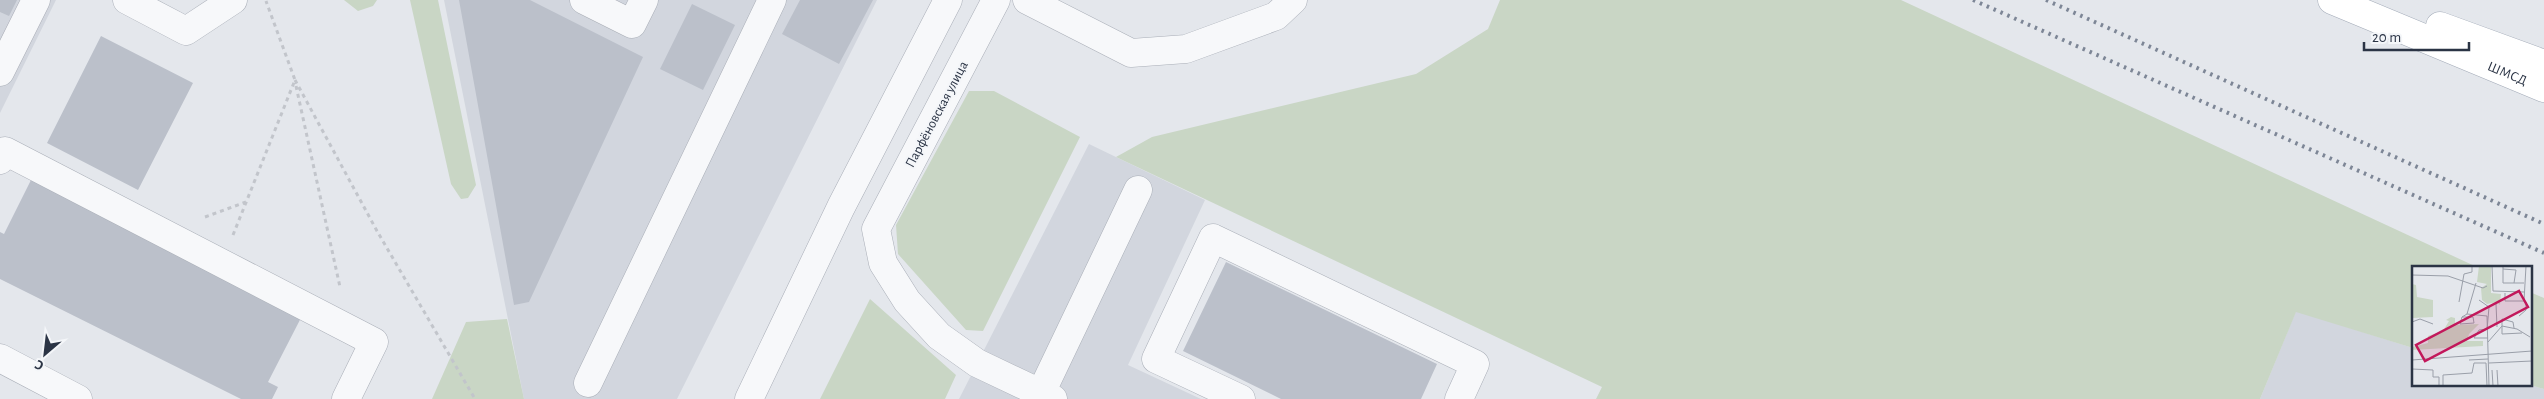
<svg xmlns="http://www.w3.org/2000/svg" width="2544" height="399" font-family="'Alegreya Sans',sans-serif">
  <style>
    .built { fill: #d2d6de }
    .green { fill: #c9d6c5 }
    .building { fill: #bbc0ca }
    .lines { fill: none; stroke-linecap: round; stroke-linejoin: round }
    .minor-casing { stroke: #a9aeb7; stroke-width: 29 }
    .major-casing { stroke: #a3abb8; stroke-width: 29 }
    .path { stroke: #c2c5cb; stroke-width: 3; stroke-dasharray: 4 4; stroke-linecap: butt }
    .minor { stroke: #f7f8fa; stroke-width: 28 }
    .major { stroke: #fff; stroke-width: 28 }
    .rail { stroke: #7d8696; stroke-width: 4; stroke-dasharray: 2.5 5; stroke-linecap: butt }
    .labels { text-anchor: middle; stroke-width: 4; stroke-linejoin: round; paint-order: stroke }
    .street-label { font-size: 14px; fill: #2b3445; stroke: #f4f6f9 }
    .inset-road { fill: none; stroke: #9a9fa9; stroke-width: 1 }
    .view { fill: #c2185b; fill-opacity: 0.15; stroke: #c2185b; stroke-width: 2.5 }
    .inset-edge { fill: none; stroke: #2b3445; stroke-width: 2.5 }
  </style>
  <rect width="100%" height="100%" fill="#e4e7ec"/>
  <!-- built -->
  <path class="built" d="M 0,0 L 56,0 L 0,113 Z
    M 444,0 L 877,0 L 677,399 L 524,399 Z
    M 1089,144 L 1205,200 L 1128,365 L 1201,399 L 959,399 Z
    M 2296,311 L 2413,348 L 2413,385 L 2530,385 L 2544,389 L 2544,399 L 2260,399 Z"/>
  <!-- green -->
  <path class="green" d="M 344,0 L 377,0 L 373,6 L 358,11 Z
    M 410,0 L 438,0 L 476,185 L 468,198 L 461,199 L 451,184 Z
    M 1500,0 L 1901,0 L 2479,268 L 2413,268 L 2413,348 L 2296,312 L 2260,399 L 1596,399 L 1602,387 L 1116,157 L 1152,137 L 1416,74 L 1488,29 Z
    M 969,91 L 994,91 L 1080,137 L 983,331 L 966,330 L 898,254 L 896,225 Z
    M 2530,292 L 2544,298 L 2544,389 L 2530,385 Z
    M 870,299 L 956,375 L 945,399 L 820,399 Z
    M 507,319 L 524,399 L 432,399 L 466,322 Z"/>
  <!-- building -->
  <path class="building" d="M 0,0 L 17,0 L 9,16 L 0,12 Z
    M 459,0 L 530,0 L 643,57 L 529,302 L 514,305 Z
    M 800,0 L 873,0 L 839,64 L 782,34 Z
    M 692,4 L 735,25 L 703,90 L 660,69 Z
    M 101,36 L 193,83 L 138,190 L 47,143 Z
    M 33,176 L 304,312 L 268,382 L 278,387 L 272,399 L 241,399 L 0,279 L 0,232 L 4,234 Z
    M 1226,262 L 1437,364 L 1421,399 L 1281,399 L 1183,351 Z"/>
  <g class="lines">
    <defs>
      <path id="minor" d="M 127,0 L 186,31 L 233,0
        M 584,0 L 632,24 L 644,0
        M 996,0 L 876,229 L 883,263 L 907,301 L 939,336 L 977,363 L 1053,399
        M 1027,0 L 1131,53 L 1186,49 L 1276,16 L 1293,0
        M 0,72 L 36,0
        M 0,160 L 5,151 L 374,342 L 346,399
        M 0,358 L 78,399
        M 588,383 L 772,0
        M 1041,393 L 1138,190
        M 749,399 L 841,207 L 948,0
        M 1241,399 L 1156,359 L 1213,238 L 1475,364 L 1459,399"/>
      <g id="major">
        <path id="s1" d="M 2332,0 L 2544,88"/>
        <path d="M 2440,26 L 2544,64"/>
      </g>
    </defs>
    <!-- minor casing -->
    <use href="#minor" class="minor-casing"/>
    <!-- major casing -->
    <use href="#major" class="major-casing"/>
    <!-- path -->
    <path class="path" d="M 295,80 L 377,231 L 475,399
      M 296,86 L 340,287
      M 205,217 L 246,202
      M 233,235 L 295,80 L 266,1"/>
    <!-- minor -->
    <use href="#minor" class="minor"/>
    <!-- major -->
    <use href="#major" class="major"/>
    <!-- rail -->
    <path class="rail" d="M 1973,0 L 2544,253
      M 2046,0 L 2544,224"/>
  </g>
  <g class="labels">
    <!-- street labels -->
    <g class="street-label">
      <text dy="5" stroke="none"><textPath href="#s1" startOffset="190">ШМСД</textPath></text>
      <text transform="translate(936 114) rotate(-62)" y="5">Парфёновская улица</text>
    </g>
  </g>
  <!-- overview -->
  <g transform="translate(2412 266)">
    <rect width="120" height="120" fill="#e4e7ec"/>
    <path d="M 67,0 L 79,0 L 79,27 L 89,28 L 88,39 L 85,36 L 75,38 L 70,34 L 69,22 L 75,18 L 65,16 ZM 0,18 L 4,19 L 5,31 L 21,34 L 21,51 L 0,52 ZM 39,51 L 43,52 L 43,59 L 67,58 L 57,68 L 55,75 L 71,75 L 71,80 L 0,84 L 0,81 L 16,77 L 16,70 L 31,65 L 37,55 L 34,54 Z" fill="#c9d6c5"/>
    <path class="inset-road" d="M 80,0 L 81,25 L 112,26M 91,0 L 91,3 L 104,4 L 102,17M 91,3 L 91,17 L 112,17M 0,9 L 36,10 L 71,22 L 75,20M 93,27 L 93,35 L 112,35 L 114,0M 67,34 L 77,41 L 75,64M 47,36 L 52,8 L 60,6 L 60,0M 84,38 L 85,61M 55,48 L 64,17M 107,50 L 114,44 L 114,36M 50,51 L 61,51 L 62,57 L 48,58 L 50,51 L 55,48 L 75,50 L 77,120M 0,56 L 8,53 L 21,58M 102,62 L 101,56 L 90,53 L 90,68 L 110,67M 75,63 L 67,64 L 62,72 L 76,72M 76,76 L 90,60 L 105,63 L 118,71M 0,94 L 120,85M 57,94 L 76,93M 77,97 L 120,95M 0,103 L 21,104 L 21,111 L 27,111 L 27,120M 80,104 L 81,120M 85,104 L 86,120M 31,120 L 31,109 L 60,107 L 62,97 L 74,97 L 75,120"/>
    <path class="view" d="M 107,25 L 116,41 L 13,95 L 4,79 Z"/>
    <rect width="120" height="120" class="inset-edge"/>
  </g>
  <!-- north arrow -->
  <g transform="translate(45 354) rotate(208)" stroke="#f4f6f9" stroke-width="4" paint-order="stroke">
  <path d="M0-4L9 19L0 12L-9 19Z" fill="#2b3445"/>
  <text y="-8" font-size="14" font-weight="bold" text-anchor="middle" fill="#2b3445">С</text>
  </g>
  <!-- scale -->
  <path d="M2364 42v8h105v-8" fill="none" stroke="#2b3445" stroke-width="2.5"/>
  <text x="2372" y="42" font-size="15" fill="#2b3445" stroke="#f4f6f9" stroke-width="4" paint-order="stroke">20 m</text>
</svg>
